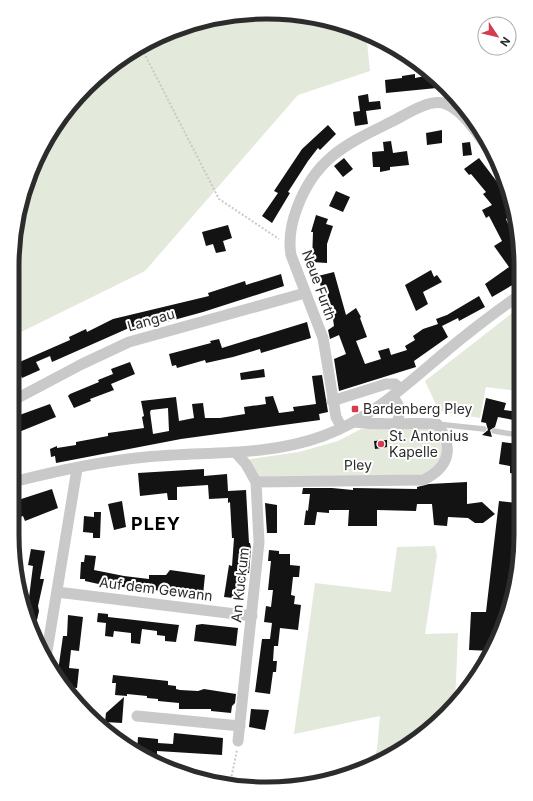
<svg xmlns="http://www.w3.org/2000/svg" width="533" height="801" font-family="Inter,sans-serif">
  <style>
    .green { fill: #e3e9db }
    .building { fill: #131313; fill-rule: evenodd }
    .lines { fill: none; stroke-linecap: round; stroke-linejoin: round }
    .path { stroke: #c9c9c9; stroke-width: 2; stroke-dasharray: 2 2; stroke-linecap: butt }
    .service { stroke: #c9c9c9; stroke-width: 5.5 }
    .minor { stroke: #c9c9c9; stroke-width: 11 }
    .poi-dot { fill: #d53c4f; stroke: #fff; stroke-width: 1.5 }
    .labels { text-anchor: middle; stroke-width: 4; stroke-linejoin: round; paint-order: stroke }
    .street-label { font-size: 14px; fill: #2c2c2c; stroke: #fff }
    .poi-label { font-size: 14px; fill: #2c2c2c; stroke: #fff; text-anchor: start }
    .district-label { font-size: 18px; font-weight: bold; letter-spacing: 1px; fill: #000; stroke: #fff }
    .rim { fill: none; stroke: #2c2c2c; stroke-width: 5 }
  </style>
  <rect width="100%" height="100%" fill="#fff"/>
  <!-- green -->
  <path class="green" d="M 266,12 L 364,31 L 366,33 L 370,71 L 298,95 L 145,271 L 15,335 L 17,217 L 38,154 L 86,87 L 169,31 Z
    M 520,307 L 519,391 L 486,387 L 480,418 L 439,411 L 425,381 Z
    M 397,427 C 407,427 420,425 429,427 C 434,428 438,434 439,438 C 446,459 441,468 420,475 L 259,477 L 252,466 L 250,459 L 299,452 L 338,441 L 361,429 Z
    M 435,546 L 437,555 L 425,634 L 458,633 L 455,703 L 447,714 L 394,755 L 373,763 L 377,749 L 380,716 L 294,734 L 315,583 L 391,592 L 397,547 Z"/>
  <!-- building -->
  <path class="building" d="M 415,74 L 415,78 L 430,75 L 447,87 L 386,93 L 385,80 L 402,78 L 402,76 Z
    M 368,94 L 369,102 L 380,101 L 381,109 L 366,111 L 368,124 L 355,126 L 353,112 L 360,111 L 358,96 Z
    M 328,125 L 336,134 L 320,150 L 318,148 L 308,161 L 288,192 L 290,193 L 272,223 L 262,216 L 278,193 L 274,191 L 302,149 Z
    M 442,130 L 442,143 L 427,145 L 426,133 Z
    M 391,141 L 393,153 L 407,151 L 409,165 L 390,167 L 390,170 L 380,172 L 380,167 L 373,167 L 372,152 L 384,151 L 383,142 Z
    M 470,142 L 472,155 L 463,156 L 462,143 Z
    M 344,158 L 353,169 L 343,177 L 334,166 Z
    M 479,158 L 507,195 L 511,216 L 506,219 L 515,239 L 521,266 L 521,280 L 492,297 L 485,284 L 509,267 L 494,246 L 502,241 L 489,216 L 486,218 L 482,210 L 492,205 L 483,194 L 486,192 L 471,174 L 469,175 L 464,169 Z
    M 336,191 L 350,197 L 343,212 L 329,206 Z
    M 316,215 L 328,219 L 326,224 L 333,226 L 327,244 L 327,263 L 312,262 L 313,232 L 311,232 Z
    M 228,225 L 232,238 L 223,241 L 226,251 L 216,253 L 213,244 L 206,246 L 202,232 Z
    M 431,270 L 434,277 L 437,275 L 442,282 L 423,292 L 428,304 L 416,311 L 405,285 Z
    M 334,272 L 346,315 L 356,308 L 361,317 L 360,318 L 367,337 L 356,341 L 365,364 L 381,359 L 378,351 L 389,348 L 391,355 L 407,350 L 405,346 L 415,340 L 413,336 L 423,329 L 438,324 L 436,319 L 447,315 L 479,296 L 485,307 L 459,321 L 458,318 L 442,326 L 448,337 L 414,361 L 416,367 L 339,391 L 334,359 L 346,354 L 339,335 L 330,339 L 328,330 L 334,326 L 332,312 L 326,290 L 322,291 L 318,276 Z
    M 281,274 L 284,286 L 203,312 L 130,332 L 129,328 L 52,362 L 50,356 L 36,362 L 40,370 L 22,378 L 15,364 L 70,340 L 69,337 L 86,329 L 87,332 L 113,319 L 209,296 L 208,293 L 245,281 L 246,285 Z
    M 307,322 L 311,338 L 261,353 L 260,349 L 233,357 L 206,363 L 205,360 L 177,368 L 176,365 L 172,366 L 169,354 L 211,343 L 210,341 L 219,339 L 222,348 Z
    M 130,362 L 135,374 L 111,384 L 114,390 L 90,399 L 91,401 L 74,408 L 68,396 L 70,394 L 99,382 L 98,380 L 113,374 L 111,369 Z
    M 264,369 L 265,377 L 241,380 L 240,373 Z
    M 322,375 L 328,412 L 319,414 L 320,420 L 181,439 L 56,463 L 55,456 L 51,457 L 50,449 L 57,446 L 57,448 L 76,445 L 76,442 L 108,436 L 108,433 L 144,428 L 142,417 L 144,416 L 141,401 L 176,397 L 179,421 L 194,418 L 192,404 L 203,403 L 205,418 L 220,418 L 245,414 L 244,407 L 266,404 L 265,397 L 273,396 L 279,413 L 294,411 L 293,407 L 316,404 L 312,376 ZM 168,408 L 169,431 L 153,434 L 150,412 L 151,410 Z
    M 486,398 L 506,403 L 504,410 L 519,412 L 519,421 L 498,417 L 495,427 L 490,430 L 492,437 L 482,435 L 488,430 L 486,423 L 481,422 Z
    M 50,404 L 56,417 L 14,434 L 14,417 Z
    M 387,440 L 387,447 L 375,449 L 374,441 Z
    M 502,442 L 518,444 L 518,474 L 510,473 L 510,466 L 499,464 Z
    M 204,469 L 204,476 L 227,474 L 228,491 L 246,490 L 249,543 L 250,543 L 251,548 L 249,573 L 245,573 L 242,599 L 224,597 L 229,565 L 232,566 L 234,538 L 232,538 L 230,502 L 228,503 L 228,498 L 209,499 L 208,485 L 177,487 L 177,500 L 168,500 L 167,493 L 140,496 L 138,473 Z
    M 467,482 L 467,504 L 482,502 L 495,514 L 483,523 L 475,523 L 468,518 L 448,517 L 447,526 L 434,525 L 432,504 L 417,504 L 416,511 L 377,510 L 377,526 L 348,526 L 349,510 L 329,510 L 329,513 L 317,512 L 315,525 L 304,525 L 306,510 L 308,511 L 310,494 L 302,494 L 303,488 L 332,488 L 353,490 L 353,488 L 417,489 L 417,487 L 429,484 Z
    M 52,489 L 58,508 L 25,521 L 23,516 L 12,520 L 12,502 Z
    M 122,501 L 126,527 L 114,530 L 108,504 Z
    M 499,501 L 517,503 L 516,584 L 492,651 L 469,650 L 471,612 L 486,612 Z
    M 265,503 L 277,505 L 277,533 L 267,533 Z
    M 94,512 L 101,512 L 100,538 L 93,538 L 93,533 L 83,532 L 84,516 L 94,517 Z
    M 31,549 L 45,551 L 40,579 L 44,579 L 38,606 L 39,611 L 37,620 L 33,620 L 32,629 L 25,613 L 27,613 L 33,566 L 28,565 Z
    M 269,550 L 279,551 L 279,554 L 290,554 L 290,565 L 300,566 L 299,577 L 293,577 L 291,595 L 295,596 L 294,604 L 301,605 L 298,630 L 280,628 L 278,646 L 274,646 L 273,661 L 277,661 L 276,672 L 273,672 L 270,694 L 255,692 L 262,639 L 270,639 L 272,623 L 264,622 L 266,606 L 271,607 L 273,590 L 268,590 L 271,561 L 268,561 Z
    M 85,555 L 96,556 L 94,570 L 124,576 L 149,579 L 149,575 L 166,575 L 170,570 L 205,575 L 203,595 L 187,593 L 186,596 L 173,592 L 103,585 L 85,581 L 85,579 L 80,579 L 81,562 L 84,562 Z
    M 98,613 L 108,614 L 108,617 L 179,625 L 176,642 L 165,641 L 165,636 L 157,635 L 157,631 L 142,629 L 140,644 L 131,643 L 131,633 L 114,631 L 113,637 L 105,636 L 106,623 L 97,622 Z
    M 68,615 L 83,617 L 79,651 L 71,650 L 69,668 L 79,669 L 77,688 L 65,687 L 57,678 L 63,636 L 67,636 Z
    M 202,624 L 238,628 L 236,646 L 194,641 L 196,625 Z
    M 113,675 L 168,681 L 168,685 L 176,686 L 176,689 L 180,690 L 198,691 L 204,689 L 236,694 L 235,703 L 232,706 L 231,713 L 211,711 L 211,709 L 179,709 L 179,703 L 158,701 L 158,699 L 147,698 L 147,696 L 127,694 L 127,696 L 115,695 L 116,683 L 112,683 Z
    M 124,697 L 122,723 L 105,722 L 106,713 Z
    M 251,709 L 269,710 L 265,730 L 249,727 Z
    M 174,733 L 223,738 L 222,755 L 157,751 L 157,757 L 146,756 L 137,751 L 138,737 L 158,739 L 158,743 L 173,744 Z"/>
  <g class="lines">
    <!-- path -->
    <path class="path" d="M 142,49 L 219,199 L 279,239
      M 230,784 L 237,750"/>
    <!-- service -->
    <path class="service" d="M 437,424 L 484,429
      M 494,431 L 518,435"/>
    <!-- minor -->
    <path class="minor" d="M 393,397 C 400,406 401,411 397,423
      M 14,400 L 82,364 L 129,342 L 305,293
      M 332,401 L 386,384 L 395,384 L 401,389
      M 342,428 L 336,417 L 323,338 L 291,255 C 288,238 291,224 297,208 C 316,156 349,143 395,120 C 408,113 428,100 443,103 C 461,108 475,131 486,145
      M 236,453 L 246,464 L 256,482 L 259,542 L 238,741
      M 13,482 C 56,471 102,461 146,457 C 205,451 266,457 323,436 C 370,419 406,385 444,353 C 469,332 494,313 521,294
      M 256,482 L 423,480 C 449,468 455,447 437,424 C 410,422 382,426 355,422
      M 57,592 L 252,616
      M 46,657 L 77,469
      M 137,716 L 240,726"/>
  </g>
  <!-- markers -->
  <g class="poi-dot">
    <rect x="351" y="405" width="8" height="8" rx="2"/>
    <circle cx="381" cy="444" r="4"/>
  </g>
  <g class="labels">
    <!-- street labels -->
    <g class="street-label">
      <text transform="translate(319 285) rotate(70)" y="5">Neue Furth</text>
      <text transform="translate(151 320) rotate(-16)" y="5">Langau</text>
      <text transform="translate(358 465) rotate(-1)" y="5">Pley</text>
      <text transform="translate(240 585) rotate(-84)" y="5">An Kuckum</text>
      <text transform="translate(156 589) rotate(7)" y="5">Auf dem Gewann</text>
    </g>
    <!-- poi labels -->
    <g class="poi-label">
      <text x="363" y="414">Bardenberg Pley</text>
      <text x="389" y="441">St. Antonius<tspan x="389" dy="16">Kapelle</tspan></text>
    </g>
    <!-- district labels -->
    <g class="district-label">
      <text x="156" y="530">PLEY</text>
    </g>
  </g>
  <!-- crop -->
  <path d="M0 0H533V801H0ZM266 19H267A247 247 0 0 1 514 266V535A247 247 0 0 1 267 782H266A247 247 0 0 1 19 535V266A247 247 0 0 1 266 19Z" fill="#fff" fill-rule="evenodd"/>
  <path class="rim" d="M266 19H267A247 247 0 0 1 514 266V535A247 247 0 0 1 267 782H266A247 247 0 0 1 19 535V266A247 247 0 0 1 266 19Z"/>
  <!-- north arrow -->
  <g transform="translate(497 36) rotate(125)"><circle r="19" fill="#ffffff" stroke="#ababab"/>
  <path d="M0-3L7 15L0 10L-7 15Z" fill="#d53c4f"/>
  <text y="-6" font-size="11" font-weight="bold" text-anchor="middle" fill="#2c2c2c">N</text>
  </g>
</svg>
